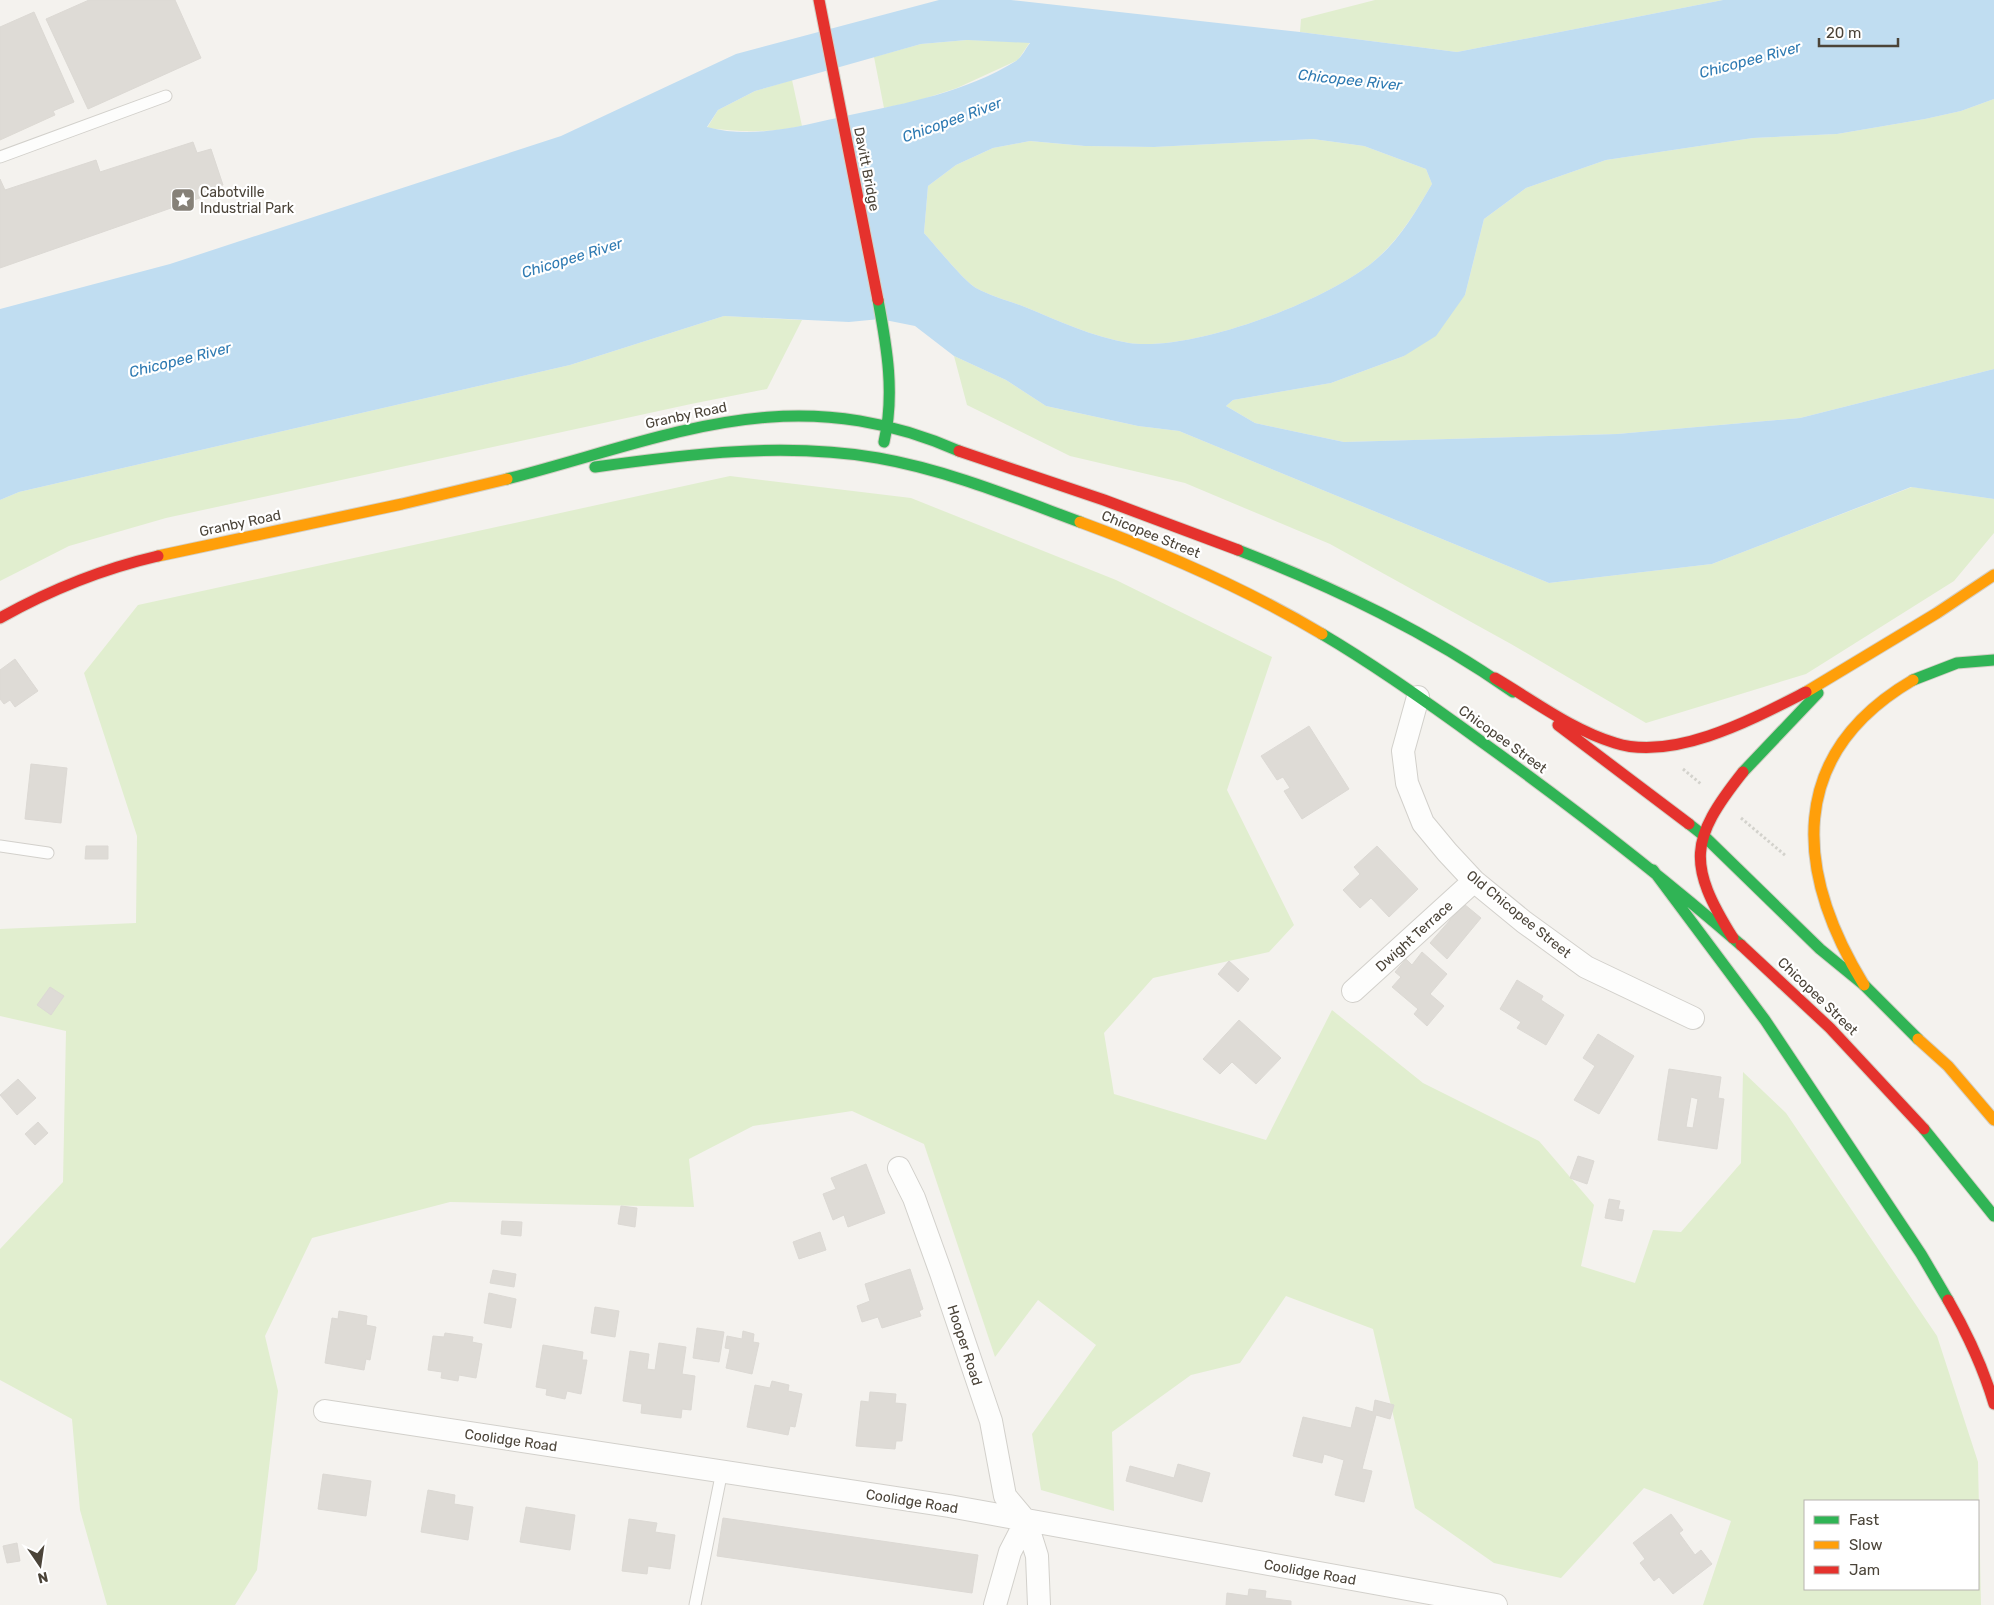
<svg xmlns="http://www.w3.org/2000/svg" width="1994" height="1605" font-family="Rubik,sans-serif">
  <style>
    .green { fill: #e1eecf; fill-rule: evenodd }
    .water { fill: #c0ddf1; fill-rule: evenodd }
    .building { fill: #dedbd6; stroke: #dcd9d4; fill-rule: evenodd }
    .lines { fill: none; stroke-linecap: round; stroke-linejoin: round }
    .lane-casing { stroke: #d2d0cb; stroke-width: 13 }
    .street-casing { stroke: #d2d0cb; stroke-width: 24 }
    .fast-casing { stroke: #d3cfc5; stroke-width: 13 }
    .slow-casing { stroke: #d3cfc5; stroke-width: 13 }
    .jam-casing { stroke: #d3cfc5; stroke-width: 13 }
    .path { stroke: #d3d2cc; stroke-width: 3; stroke-dasharray: 2.5 2.5; stroke-linecap: butt }
    .lane { stroke: #fdfdfc; stroke-width: 11 }
    .street { stroke: #fdfdfc; stroke-width: 22 }
    .fast { stroke: #30b455; stroke-width: 11 }
    .slow { stroke: #ff9f0a; stroke-width: 11 }
    .jam { stroke: #e5322d; stroke-width: 11 }
    .labels { text-anchor: middle; stroke-width: 4.5; stroke-linejoin: round; paint-order: stroke }
    .street-label { font-size: 14px; fill: #4b4439; stroke: #fff }
    .poi-label { font-size: 14px; fill: #4b4439; stroke: #fff; text-anchor: start }
    .water-label { font-size: 15px; font-style: italic; fill: #2e7ab2; stroke: #fff }
  </style>
  <rect width="100%" height="100%" fill="#f4f2ee"/>
  <!-- green -->
  <path class="green" d="M 1375,0 L 1723,0 L 1457,52 L 1300,32 L 1301,19 Z
    M 967,40 L 1030,42 L 1018,60 L 957,88 L 917,101 L 884,108 L 874,57 L 921,44 Z
    M 792,80 L 802,126 C 769,133 740,132 707,128 L 718,110 L 755,91 Z
    M 1994,99 L 1994,369 L 1800,418 L 1617,434 L 1344,442 L 1255,423 L 1226,406 L 1233,400 L 1331,383 L 1404,356 L 1465,295 L 1484,219 L 1526,188 L 1606,160 L 1753,138 L 1837,134 L 1925,119 L 1961,111 Z
    M 1313,139 L 1364,146 L 1426,169 L 1432,184 C 1415,213 1399,240 1373,262 C 1325,302 1191,352 1129,343 C 1093,337 1059,321 1025,307 C 1009,301 991,296 976,288 C 964,281 935,245 924,233 L 928,186 L 956,165 L 993,148 L 1030,141 L 1085,146 L 1154,147 Z
    M 724,316 L 802,320 L 767,389 L 691,404 L 166,518 L 69,546 L 0,581 L 0,500 L 19,492 L 570,365 Z
    M 954,356 L 1006,380 L 1046,406 L 1138,426 L 1179,431 L 1549,583 L 1712,564 L 1912,487 L 1994,499 L 1994,533 L 1954,581 L 1806,674 L 1646,723 L 1511,644 L 1330,544 L 1185,483 L 1070,456 L 967,405 Z
    M 730,476 L 911,498 L 1116,580 L 1272,657 L 1227,790 L 1294,925 L 1269,952 L 1153,978 L 1104,1033 L 1114,1094 L 1266,1140 L 1332,1010 L 1423,1083 L 1539,1141 L 1594,1205 L 1581,1266 L 1635,1283 L 1653,1230 L 1681,1232 L 1741,1163 L 1743,1072 L 1786,1113 L 1937,1336 L 1978,1462 L 1981,1605 L 1703,1605 L 1731,1521 L 1644,1488 L 1561,1578 L 1494,1563 L 1415,1508 L 1373,1329 L 1286,1296 L 1240,1363 L 1191,1375 L 1112,1432 L 1114,1511 L 1041,1490 L 1032,1434 L 1096,1345 L 1038,1300 L 995,1357 L 924,1144 L 852,1111 L 753,1126 L 689,1159 L 694,1207 L 450,1202 L 312,1238 L 265,1336 L 278,1391 L 257,1570 L 235,1605 L 107,1605 L 80,1510 L 72,1419 L 0,1380 L 0,1249 L 63,1182 L 66,1031 L 0,1016 L 0,929 L 136,923 L 137,836 L 84,673 L 138,605 ZM 1805,1501 L 1978,1501 L 1978,1589 L 1805,1589 Z"/>
  <!-- water -->
  <path class="water" d="M 939,0 L 1011,0 L 1300,32 L 1457,52 L 1723,0 L 1994,0 L 1994,99 L 1961,111 L 1925,119 L 1837,134 L 1753,138 L 1606,160 L 1526,188 L 1484,219 L 1465,295 L 1436,336 L 1404,356 L 1331,383 L 1233,400 L 1226,406 L 1255,423 L 1344,442 L 1617,434 L 1800,418 L 1994,369 L 1994,499 L 1911,487 L 1712,564 L 1549,583 L 1179,431 L 1138,426 L 1046,406 L 1006,380 L 954,356 L 915,326 L 880,319 L 849,322 L 724,316 L 570,365 L 19,492 L 0,500 L 0,309 L 170,264 L 561,136 L 736,54 ZM 967,40 L 1030,43 C 1026,48 1022,57 1016,61 C 966,92 907,103 850,115 C 804,125 754,140 707,127 L 718,110 L 755,91 L 921,44 ZM 1313,139 L 1364,146 L 1426,169 L 1432,184 C 1415,213 1399,241 1373,262 C 1325,302 1191,352 1129,343 C 1093,337 1059,321 1025,307 C 1009,301 991,296 976,288 C 964,281 935,245 924,233 L 928,186 L 956,165 L 993,148 L 1030,141 L 1085,146 L 1154,147 Z"/>
  <!-- building -->
  <path class="building" d="M 89,0 L 175,0 L 201,58 L 88,109 L 46,19 Z
    M 34,12 L 74,102 L 53,111 L 55,115 L 0,140 L 0,27 Z
    M 193,142 L 197,153 L 211,149 L 223,185 L 209,189 L 211,194 L 0,268 L 0,179 L 5,190 L 96,160 L 100,172 Z
    M 15,659 L 38,691 L 15,707 L 10,700 L 4,704 L 0,699 L 0,670 Z
    M 1309,726 L 1349,789 L 1302,819 L 1284,791 L 1290,788 L 1283,777 L 1277,780 L 1261,756 Z
    M 31,764 L 67,768 L 61,823 L 25,819 Z
    M 86,846 L 108,846 L 108,859 L 85,859 Z
    M 1377,846 L 1418,889 L 1389,917 L 1371,898 L 1360,908 L 1343,890 L 1360,874 L 1354,867 Z
    M 1464,904 L 1481,918 L 1447,959 L 1430,943 Z
    M 1422,952 L 1447,974 L 1430,994 L 1444,1006 L 1427,1026 L 1414,1014 L 1418,1009 L 1392,987 L 1401,977 L 1395,972 L 1406,959 L 1412,965 Z
    M 1229,961 L 1249,979 L 1238,992 L 1218,974 Z
    M 1517,980 L 1543,996 L 1541,1000 L 1564,1015 L 1546,1045 L 1517,1028 L 1521,1022 L 1500,1009 Z
    M 50,987 L 64,996 L 51,1015 L 37,1005 Z
    M 1239,1020 L 1281,1058 L 1256,1084 L 1232,1062 L 1220,1074 L 1203,1059 Z
    M 1598,1034 L 1634,1056 L 1599,1114 L 1574,1100 L 1595,1066 L 1583,1058 Z
    M 1669,1069 L 1721,1077 L 1718,1098 L 1724,1099 L 1717,1149 L 1658,1140 ZM 1691,1097 L 1698,1099 L 1693,1128 L 1686,1127 Z
    M 18,1079 L 36,1098 L 17,1115 L 0,1095 Z
    M 38,1122 L 48,1133 L 35,1145 L 25,1134 Z
    M 1578,1156 L 1594,1161 L 1587,1184 L 1570,1178 Z
    M 866,1164 L 885,1213 L 848,1227 L 844,1215 L 833,1220 L 823,1194 L 836,1189 L 831,1178 Z
    M 1609,1199 L 1620,1201 L 1618,1209 L 1624,1210 L 1622,1221 L 1605,1218 Z
    M 621,1206 L 637,1208 L 635,1227 L 618,1224 Z
    M 502,1221 L 522,1222 L 521,1236 L 501,1234 Z
    M 820,1232 L 826,1250 L 799,1259 L 793,1242 Z
    M 910,1269 L 923,1309 L 919,1311 L 921,1316 L 882,1328 L 878,1317 L 862,1322 L 857,1306 L 870,1301 L 865,1284 Z
    M 493,1270 L 516,1274 L 514,1287 L 490,1283 Z
    M 489,1293 L 516,1299 L 511,1328 L 484,1323 Z
    M 595,1307 L 619,1311 L 615,1337 L 591,1333 Z
    M 339,1311 L 367,1316 L 366,1325 L 376,1327 L 370,1360 L 366,1359 L 364,1370 L 325,1363 L 332,1318 L 338,1319 Z
    M 697,1328 L 724,1332 L 719,1362 L 693,1358 Z
    M 743,1331 L 754,1334 L 753,1342 L 759,1343 L 752,1374 L 726,1368 L 730,1349 L 725,1348 L 727,1336 L 742,1339 Z
    M 445,1333 L 473,1337 L 472,1342 L 482,1344 L 476,1378 L 459,1375 L 458,1381 L 441,1378 L 442,1372 L 428,1370 L 433,1336 L 444,1337 Z
    M 659,1343 L 686,1347 L 682,1374 L 695,1376 L 691,1410 L 682,1409 L 681,1418 L 641,1413 L 642,1404 L 623,1401 L 630,1351 L 649,1354 L 647,1369 L 655,1370 Z
    M 543,1345 L 583,1352 L 582,1360 L 587,1360 L 581,1394 L 567,1391 L 565,1399 L 546,1395 L 547,1389 L 536,1387 Z
    M 772,1381 L 789,1385 L 788,1391 L 802,1394 L 795,1427 L 790,1426 L 788,1435 L 747,1427 L 755,1385 L 770,1388 Z
    M 870,1392 L 896,1394 L 895,1403 L 906,1404 L 902,1441 L 896,1441 L 895,1449 L 856,1446 L 861,1401 L 869,1402 Z
    M 1375,1400 L 1394,1405 L 1390,1419 L 1376,1415 L 1362,1469 L 1372,1471 L 1364,1502 L 1335,1495 L 1344,1460 L 1324,1454 L 1322,1463 L 1293,1456 L 1303,1417 L 1351,1428 L 1356,1407 L 1373,1412 Z
    M 1178,1464 L 1210,1473 L 1202,1502 L 1126,1481 L 1130,1466 L 1174,1478 Z
    M 323,1474 L 371,1481 L 366,1516 L 318,1509 Z
    M 428,1490 L 455,1495 L 454,1504 L 473,1507 L 468,1540 L 421,1532 Z
    M 526,1507 L 575,1515 L 570,1550 L 520,1542 Z
    M 1671,1514 L 1683,1530 L 1679,1533 L 1695,1555 L 1701,1550 L 1712,1564 L 1673,1594 L 1659,1577 L 1654,1581 L 1640,1563 L 1645,1559 L 1633,1543 Z
    M 723,1518 L 978,1555 L 972,1593 L 717,1556 Z
    M 629,1519 L 657,1523 L 655,1532 L 675,1535 L 670,1569 L 648,1566 L 647,1574 L 622,1571 Z
    M 17,1543 L 20,1561 L 7,1563 L 3,1546 Z
    M 1249,1589 L 1266,1591 L 1265,1598 L 1291,1601 L 1291,1605 L 1226,1605 L 1227,1593 L 1248,1596 Z"/>
  <g class="lines">
    <defs>
      <path id="lane" d="M 0,157 L 166,96
        M 0,846 L 48,853
        M 695,1605 L 722,1471"/>
      <path id="street" d="M 1418,697 L 1403,751 L 1407,783 L 1423,823 L 1447,852 L 1474,881 L 1524,922 L 1586,967 L 1693,1018
        M 1353,991 L 1474,881
        M 899,1168 L 914,1198 L 941,1273 L 991,1421 L 1005,1496 L 1026,1521 L 1037,1556 L 1039,1605
        M 325,1411 L 949,1506 L 1496,1605
        M 995,1605 L 1010,1552 L 1026,1521"/>
      <path id="fast" d="M 878,300 C 887,348 895,394 884,442
        M 595,467 C 688,454 784,442 878,458 C 947,470 1015,498 1080,522
        M 507,479 C 670,437 790,377 959,451
        M 1238,550 C 1335,588 1428,632 1513,692
        M 1322,634 C 1378,667 1430,704 1482,742 C 1571,806 1658,873 1741,945
        M 1913,680 L 1957,663 L 1994,660
        M 1743,772 L 1818,693
        M 1689,824 L 1703,835 L 1820,949 L 1864,985 L 1918,1039
        M 1653,870 L 1765,1020 L 1921,1254 L 1948,1300
        M 1924,1129 L 1994,1216"/>
      <path id="slow" d="M 1080,522 C 1164,553 1245,588 1322,634
        M 158,556 L 402,504 L 507,479
        M 1806,692 L 1937,613 L 1994,575
        M 1864,985 C 1795,872 1785,755 1913,680
        M 1918,1039 L 1948,1066 L 1994,1120"/>
      <path id="jam" d="M 819,0 L 878,300
        M 959,451 L 1104,500 L 1238,550
        M 0,618 C 50,590 102,569 158,556
        M 1495,678 C 1534,701 1572,730 1615,743 C 1674,762 1755,718 1806,692
        M 1558,725 L 1689,824
        M 1733,938 C 1687,864 1689,840 1743,772
        M 1741,945 L 1830,1028 L 1924,1129
        M 1948,1300 C 1967,1333 1983,1367 1994,1404"/>
    </defs>
    <!-- lane casing -->
    <use href="#lane" class="lane-casing"/>
    <!-- street casing -->
    <use href="#street" class="street-casing"/>
    <!-- fast casing -->
    <use href="#fast" class="fast-casing"/>
    <!-- slow casing -->
    <use href="#slow" class="slow-casing"/>
    <!-- jam casing -->
    <use href="#jam" class="jam-casing"/>
    <!-- path -->
    <path class="path" d="M 1683,769 L 1701,784
      M 1741,818 L 1786,856"/>
    <!-- lane -->
    <use href="#lane" class="lane"/>
    <!-- street -->
    <use href="#street" class="street"/>
    <!-- fast -->
    <use href="#fast" class="fast"/>
    <!-- slow -->
    <use href="#slow" class="slow"/>
    <!-- jam -->
    <use href="#jam" class="jam"/>
  </g>
  <!-- icons -->
  <defs>
    <symbol id="sight-square" viewBox="-11 -11 22 22"><rect x="-9" y="-9" width="18" height="18" rx="4" fill="#868178" stroke="#fff"/><path d="M0-6L1.8-2.2L6-1.7L2.9 1.2L3.7 5.4L0 3.3L-3.7 5.4L-2.9 1.2L-6-1.7L-1.8-2.2Z" fill="#fff"/></symbol>
  </defs>
  <g fill-rule="evenodd">
    <use href="#sight-square" x="169" y="186" width="28" height="28"/>
  </g>
  <g class="labels">
    <!-- street labels -->
    <g class="street-label">
      <text transform="translate(867 169) rotate(79)" y="5">Davitt Bridge</text>
      <text transform="translate(686 415) rotate(-12)" y="5">Granby Road</text>
      <text transform="translate(240 523) rotate(-12)" y="5">Granby Road</text>
      <text transform="translate(1151 534) rotate(22)" y="5">Chicopee Street</text>
      <text transform="translate(1503 739) rotate(36)" y="5">Chicopee Street</text>
      <text transform="translate(1519 914) rotate(39)" y="5">Old Chicopee Street</text>
      <text transform="translate(1414 936) rotate(-42)" y="5">Dwight Terrace</text>
      <text transform="translate(1818 996) rotate(44)" y="5">Chicopee Street</text>
      <text transform="translate(965 1345) rotate(72)" y="5">Hooper Road</text>
      <text transform="translate(511 1440) rotate(8)" y="5">Coolidge Road</text>
      <text transform="translate(912 1501) rotate(9)" y="5">Coolidge Road</text>
      <text transform="translate(1310 1572) rotate(10)" y="5">Coolidge Road</text>
    </g>
    <!-- poi labels -->
    <g class="poi-label">
      <text x="200" y="197">Cabotville<tspan x="200" dy="16">Industrial Park</tspan></text>
    </g>
    <!-- water labels -->
    <g class="water-label">
      <text transform="translate(1750 60) rotate(-15)" y="5">Chicopee River</text>
      <text transform="translate(1350 80) rotate(6)" y="5">Chicopee River</text>
      <text transform="translate(952 120) rotate(-20)" y="5">Chicopee River</text>
      <text transform="translate(572 258) rotate(-17)" y="5">Chicopee River</text>
      <text transform="translate(180 360) rotate(-14)" y="5">Chicopee River</text>
    </g>
  </g>
  <!-- legend -->
  <rect x="1804" y="1500" width="175" height="90" fill="#ffffff" stroke="#b7b4b0"/>
  <rect x="1814" y="1516" width="25" height="8" fill="#30b455" stroke="#b7b4b0"/>
  <text x="1849" y="1525" font-size="15" fill="#4b4439">Fast</text>
  <rect x="1814" y="1541" width="25" height="8" fill="#ff9f0a" stroke="#b7b4b0"/>
  <text x="1849" y="1550" font-size="15" fill="#4b4439">Slow</text>
  <rect x="1814" y="1566" width="25" height="8" fill="#e5322d" stroke="#b7b4b0"/>
  <text x="1849" y="1575" font-size="15" fill="#4b4439">Jam</text>
  <!-- north arrow -->
  <g transform="translate(40 1565) rotate(167)" stroke="#ffffff" stroke-width="4" paint-order="stroke">
  <path d="M0-4L9 19L0 12L-9 19Z" fill="#4b4439"/>
  <text y="-8" font-size="14" font-weight="bold" text-anchor="middle" fill="#4b4439">N</text>
  </g>
  <!-- scale -->
  <path d="M1819 38v8h79v-8" fill="none" stroke="#4b4439" stroke-width="2.5"/>
  <text x="1826" y="38" font-size="15" fill="#4b4439" stroke="#ffffff" stroke-width="4" paint-order="stroke">20 m</text>
</svg>
